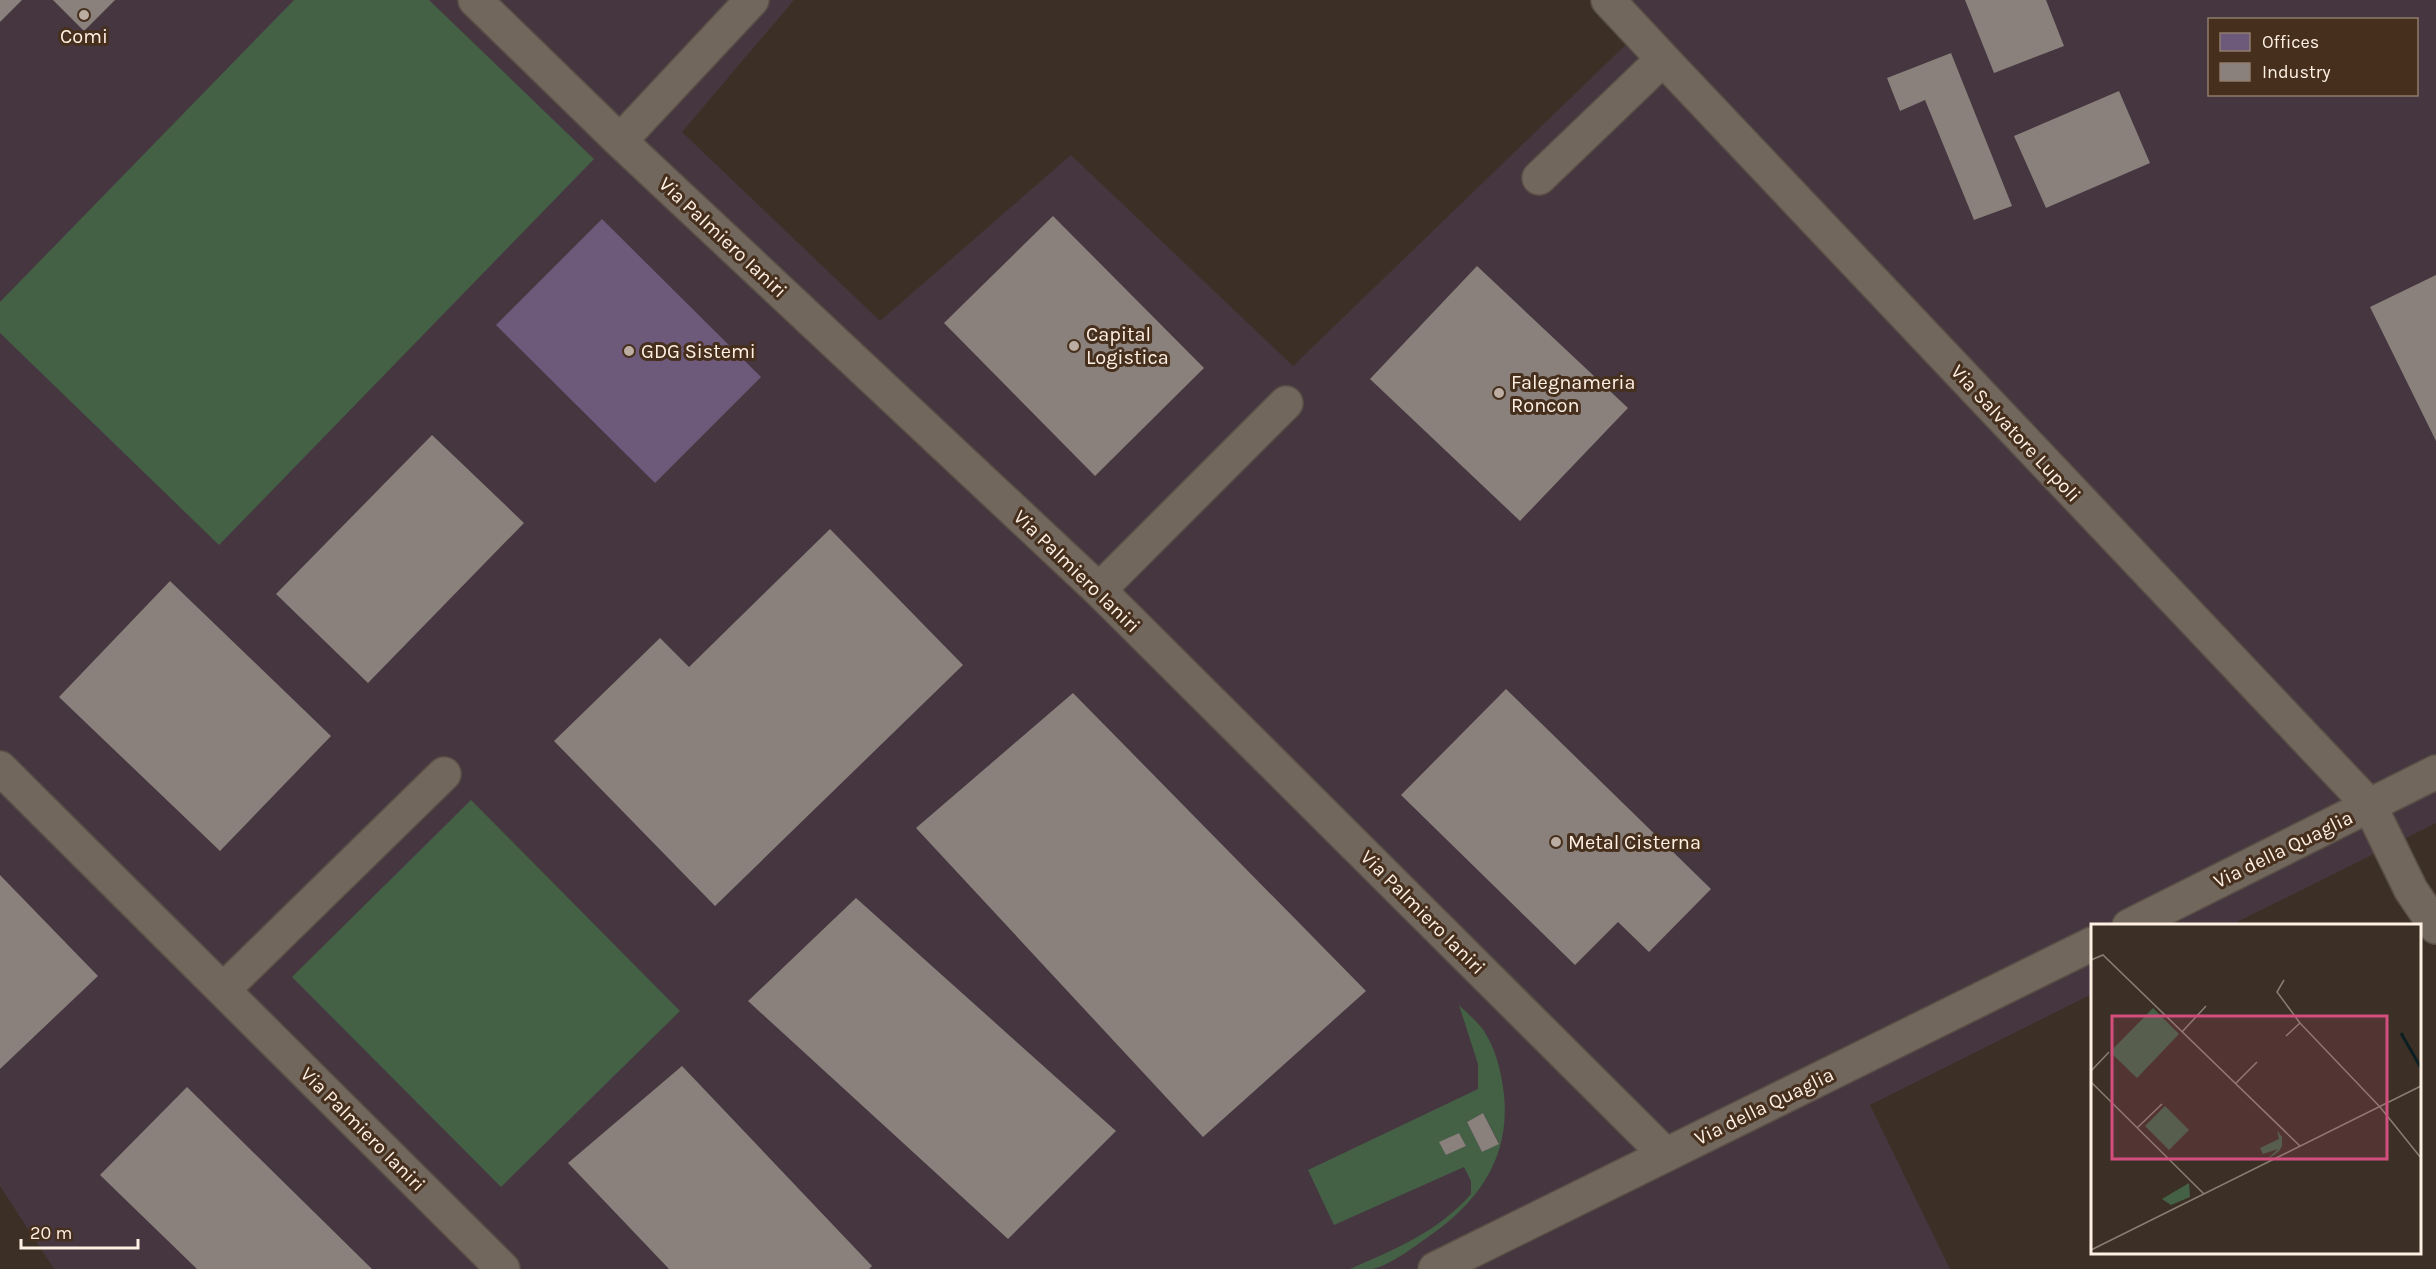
<svg xmlns="http://www.w3.org/2000/svg" width="2436" height="1269" font-family="Karla,sans-serif">
  <style>
    .industrial { fill: #453640; fill-rule: evenodd }
    .green { fill: #446146; fill-rule: evenodd }
    .offices { fill: #6d597a }
    .industry { fill: #8a817c }
    .lines { fill: none; stroke-linecap: round; stroke-linejoin: round }
    .street-casing { stroke: #5a4f46; stroke-width: 36 }
    .street { stroke: #72675c; stroke-width: 33 }
    .poi-dot { fill: #bbada2; stroke: #462f1c; stroke-width: 2 }
    .labels { text-anchor: middle; stroke-width: 6; stroke-linejoin: round; paint-order: stroke }
    .poi-label { font-size: 20px; fill: #fff0e4; stroke: #462f1c; text-anchor: start }
    .street-label { font-size: 20px; fill: #fff0e4; stroke: #462f1c }
    .inset-river { fill: none; stroke: #0b1e21; stroke-width: 3 }
    .inset-road { fill: none; stroke: #8a7d72; stroke-width: 1.5 }
    .view { fill: #d14e7d; fill-opacity: 0.15; stroke: #d14e7d; stroke-width: 3 }
    .inset-edge { fill: none; stroke: #fff0e4; stroke-width: 3 }
  </style>
  <rect width="100%" height="100%" fill="#3c3026"/>
  <!-- industrial -->
  <path class="industrial" d="M 0,0 L 794,0 L 682,132 L 880,321 L 1071,155 L 1293,366 L 1641,30 L 1606,0 L 2436,0 L 2436,823 L 2231,925 L 2092,926 L 2092,994 L 1870,1105 L 1950,1269 L 54,1269 L 0,1186 ZM 2210,20 L 2416,20 L 2416,94 L 2210,94 Z"/>
  <!-- green -->
  <path class="green" d="M 294,0 L 429,0 L 594,159 L 219,545 L 0,333 L 0,302 Z
    M 471,800 L 680,1011 L 501,1187 L 292,977 Z
    M 1459,1005 C 1467,1013 1478,1022 1484,1031 C 1495,1048 1500,1067 1503,1087 C 1513,1153 1481,1201 1428,1237 C 1414,1247 1390,1265 1373,1269 C 1366,1269 1357,1269 1350,1269 C 1395,1249 1438,1232 1471,1194 L 1471,1181 L 1464,1167 L 1334,1225 L 1308,1170 L 1478,1089 L 1478,1064 ZM 1483,1113 L 1499,1143 L 1482,1152 L 1467,1122 ZM 1459,1133 L 1466,1146 L 1446,1155 L 1440,1142 Z"/>
  <!-- offices -->
  <path class="offices" d="M 602,219 L 761,377 L 655,483 L 496,325 Z"/>
  <!-- industry -->
  <path class="industry" d="M 0,0 L 22,0 L 0,22 Z
    M 53,0 L 115,0 L 84,31 Z
    M 1965,0 L 2046,0 L 2064,46 L 1994,73 Z
    M 1951,53 L 2012,206 L 1974,220 L 1925,100 L 1900,111 L 1887,78 Z
    M 2119,91 L 2150,163 L 2046,208 L 2014,136 Z
    M 1053,216 L 1204,368 L 1095,476 L 944,323 Z
    M 1477,266 L 1628,408 L 1520,521 L 1370,379 Z
    M 2436,275 L 2436,441 L 2370,307 Z
    M 432,435 L 524,523 L 368,683 L 276,594 Z
    M 830,529 L 963,665 L 715,906 L 554,741 L 660,638 L 689,667 Z
    M 170,581 L 331,736 L 220,851 L 59,697 Z
    M 1506,689 L 1711,889 L 1649,952 L 1618,922 L 1575,965 L 1401,795 Z
    M 1073,693 L 1366,991 L 1203,1137 L 916,828 Z
    M 0,875 L 98,976 L 0,1069 Z
    M 856,898 L 1116,1131 L 1008,1239 L 748,1001 Z
    M 682,1066 L 872,1266 L 869,1269 L 669,1269 L 568,1163 Z
    M 187,1087 L 372,1269 L 197,1269 L 100,1175 Z
    M 1483,1113 L 1499,1144 L 1482,1152 L 1467,1122 Z
    M 1459,1133 L 1466,1146 L 1446,1155 L 1439,1142 Z"/>
  <g class="lines">
    <defs>
      <path id="street" d="M 475,0 L 620,141 L 1099,590 L 1666,1155
        M 1608,0 L 1663,59
        M 620,141 L 752,0
        M 1539,178 L 1663,59 L 2370,806 L 2411,890 L 2436,927
        M 1099,590 L 1286,403
        M 0,768 L 503,1269
        M 2129,926 L 2436,772
        M 223,990 L 444,774
        M 1435,1269 L 2092,944"/>
    </defs>
    <!-- street casing -->
    <use href="#street" class="street-casing"/>
    <!-- street -->
    <use href="#street" class="street"/>
  </g>
  <!-- markers -->
  <g class="poi-dot">
    <circle cx="84" cy="15" r="6"/>
    <circle cx="1074" cy="346" r="6"/>
    <circle cx="629" cy="351" r="6"/>
    <circle cx="1499" cy="393" r="6"/>
    <circle cx="1556" cy="842" r="6"/>
  </g>
  <g class="labels">
    <!-- poi labels -->
    <g class="poi-label">
      <text x="84" y="43" text-anchor="middle">Comi</text>
      <text x="1086" y="341">Capital<tspan x="1086" dy="23">Logistica</tspan></text>
      <text x="641" y="358">GDG Sistemi</text>
      <text x="1511" y="389">Falegnameria<tspan x="1511" dy="23">Roncon</tspan></text>
      <text x="1568" y="849">Metal Cisterna</text>
    </g>
    <!-- street labels -->
    <g class="street-label">
      <text transform="translate(723 237) rotate(43)" y="7">Via Palmiero Ianiri</text>
      <text transform="translate(2016 433) rotate(47)" y="7">Via Salvatore Lupoli</text>
      <text transform="translate(1077 571) rotate(44)" y="7">Via Palmiero Ianiri</text>
      <text transform="translate(2283 849) rotate(-26)" y="7">Via della Quaglia</text>
      <text transform="translate(1423 912) rotate(45)" y="7">Via Palmiero Ianiri</text>
      <text transform="translate(1764 1106) rotate(-26)" y="7">Via della Quaglia</text>
      <text transform="translate(363 1129) rotate(45)" y="7">Via Palmiero Ianiri</text>
    </g>
  </g>
  <!-- overview -->
  <g transform="translate(2091 924)">
    <rect width="330" height="330" fill="#3c3026"/>
    <path d="M 62,84 L 88,110 L 46,154 L 19,128 ZM 74,182 L 98,206 L 78,226 L 54,202 ZM 186,206 L 191,213 L 191,222 L 188,227 L 183,231 L 175,236 L 187,225 L 172,230 L 169,224 L 188,215 ZM 98,259 L 99,273 L 80,281 L 71,275 Z" fill="#446146"/>
    <path class="inset-river" d="M 310,109 L 330,144"/>
    <path class="inset-road" d="M 0,36 L 12,31 L 209,222M 193,56 L 186,68 L 209,99M 91,108 L 115,82M 195,112 L 209,99 L 289,183 L 330,234M 0,147 L 18,128M 0,158 L 113,270M 145,159 L 166,138M 46,204 L 71,180M 0,326 L 330,162"/>
    <path class="view" d="M 21,92 L 296,92 L 296,235 L 21,235 Z"/>
    <rect width="330" height="330" class="inset-edge"/>
  </g>
  <!-- legend -->
  <rect x="2208" y="18" width="210" height="78" fill="#462f1c" stroke="#907c6c" stroke-width="1.5"/>
  <rect x="2220" y="33" width="30" height="18" fill="#6d597a" stroke="#907c6c" stroke-width="1.5"/>
  <text x="2262" y="48" font-size="18" fill="#fff0e4">Offices</text>
  <rect x="2220" y="63" width="30" height="18" fill="#8a817c" stroke="#907c6c" stroke-width="1.5"/>
  <text x="2262" y="78" font-size="18" fill="#fff0e4">Industry</text>
  <!-- scale -->
  <path d="M21 1239v9h117v-9" fill="none" stroke="#fff0e4" stroke-width="3"/>
  <text x="30" y="1239" font-size="18" fill="#fff0e4" stroke="#462f1c" stroke-width="4.5" paint-order="stroke">20 m</text>
</svg>
